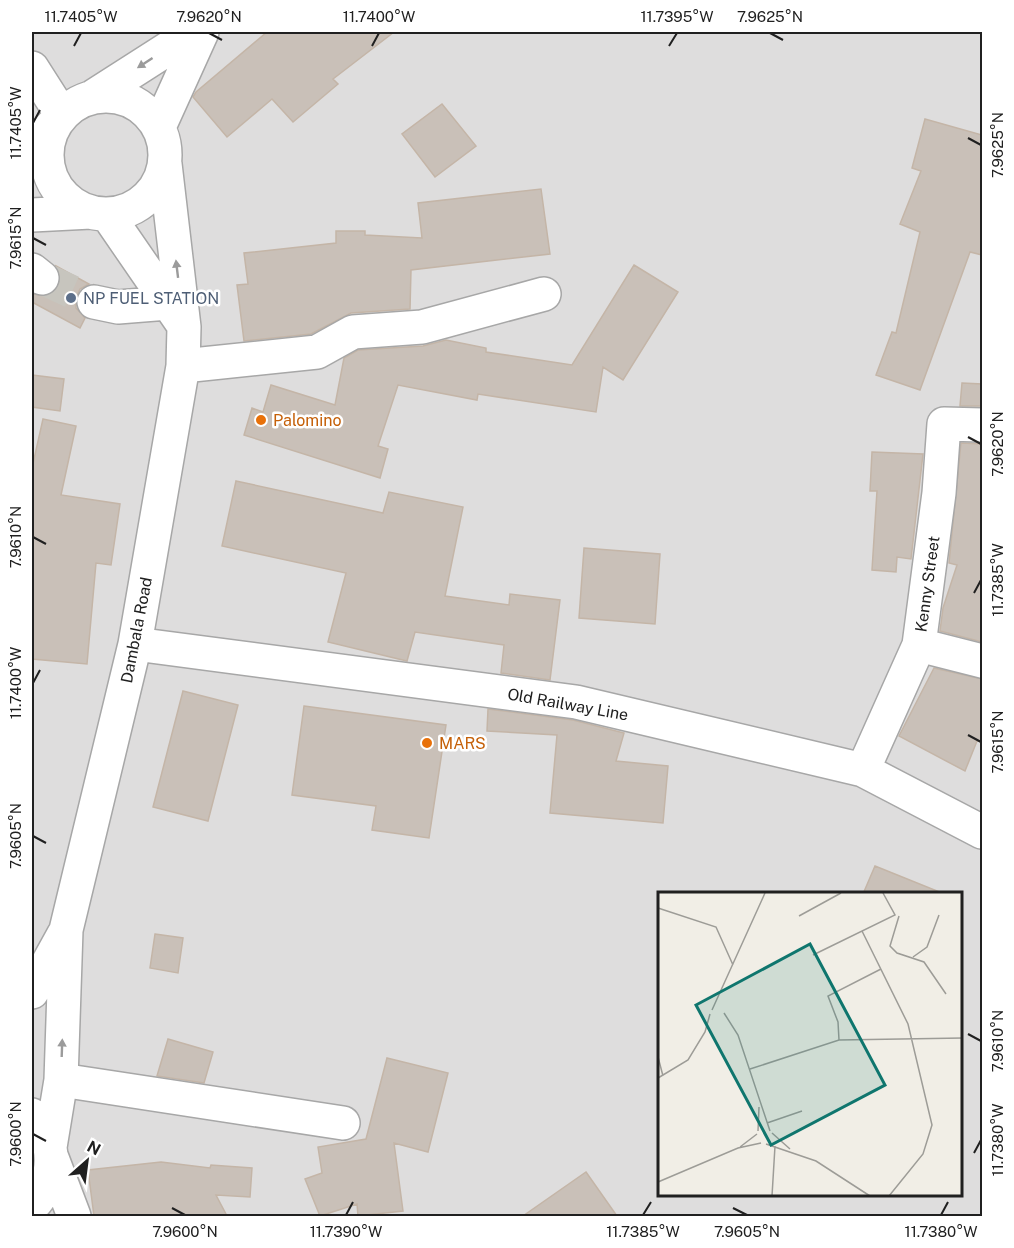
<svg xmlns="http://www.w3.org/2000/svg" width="1014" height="1248" font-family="'Public Sans',sans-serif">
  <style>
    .residential { fill: #dedddd; fill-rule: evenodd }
    .building { fill: #c9c0b8; stroke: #c4b5a7; stroke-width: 1.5 }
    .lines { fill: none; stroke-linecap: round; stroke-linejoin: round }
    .minor-tunnel { stroke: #c7c5be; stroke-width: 33; stroke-dasharray: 33 16; stroke-linecap: butt }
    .minor-casing { stroke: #a7a7a7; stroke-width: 36 }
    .minor { stroke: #fff; stroke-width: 33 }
    .oneway { fill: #9b9b9b }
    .ticks { fill: none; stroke: #202020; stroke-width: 2 }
    .service-dot { fill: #5c6f8a; stroke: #fff; stroke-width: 2 }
    .food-dot { fill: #e8710a; stroke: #fff; stroke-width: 2 }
    .labels { text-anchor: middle; stroke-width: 5; stroke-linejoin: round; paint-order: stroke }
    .service-label { font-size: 16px; fill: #4e5e75; stroke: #fff; text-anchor: start }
    .food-label { font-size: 16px; fill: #c56008; stroke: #fff; text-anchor: start }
    .street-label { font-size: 16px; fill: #202020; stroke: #fff }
    .inset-road { fill: none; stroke: #9d9c97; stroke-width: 1.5 }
    .view { fill: #0f766e; fill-opacity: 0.15; stroke: #0f766e; stroke-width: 3 }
    .inset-edge { fill: none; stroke: #202020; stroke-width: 3 }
    .neatline { fill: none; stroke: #202020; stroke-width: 2 }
    .ticks-label { font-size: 15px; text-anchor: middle; fill: #202020 }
  </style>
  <rect width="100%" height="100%" fill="#f1eee6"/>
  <!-- residential -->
  <path class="residential" d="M 32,32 L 982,32 L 982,1216 L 32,1216 ZM 660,894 L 962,894 L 962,1196 L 660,1196 Z"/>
  <!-- building -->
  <path class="building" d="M 267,32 L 394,32 L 333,79 L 338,84 L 293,122 L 272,99 L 227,137 L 193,97 L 196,92 Z
    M 442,104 L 476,146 L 435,177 L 402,134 Z
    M 925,119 L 982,135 L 982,255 L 970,252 L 920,390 L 876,375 L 892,332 L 896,333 L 920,232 L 900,224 L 921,171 L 912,168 Z
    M 541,189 L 550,254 L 411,270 L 410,309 L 351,313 L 311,334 L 244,341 L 237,285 L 248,284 L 244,253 L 336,243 L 336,231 L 365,231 L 365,235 L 422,238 L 418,203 Z
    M 634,265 L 678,292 L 623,380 L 603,367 L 596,412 L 478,394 L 477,400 L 398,385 L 378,446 L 388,449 L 380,478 L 244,435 L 252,408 L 263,412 L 271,385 L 335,405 L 344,358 L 358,350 L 423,346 L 446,340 L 486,348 L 486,352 L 572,365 Z
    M 56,266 L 89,284 L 80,289 L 76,298 L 76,308 L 85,318 L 80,328 L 32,302 L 33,294 L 48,296 L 57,289 L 61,280 Z
    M 32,375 L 64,379 L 60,411 L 32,407 Z
    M 962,383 L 982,384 L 982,406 L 960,406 Z
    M 43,419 L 76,426 L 61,495 L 120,504 L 111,565 L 96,563 L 87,664 L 32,659 L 32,468 Z
    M 961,443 L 982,444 L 982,642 L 940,631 L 943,608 L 957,565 L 949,563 Z
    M 872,452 L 923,454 L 911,559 L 897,557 L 896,572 L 872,570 L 877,491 L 870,491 Z
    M 236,481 L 383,513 L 389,492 L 463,507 L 445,596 L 509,605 L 510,594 L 560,600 L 550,680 L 501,673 L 504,645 L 415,632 L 407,661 L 328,642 L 346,573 L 222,546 Z
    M 584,548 L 660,554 L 655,624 L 579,618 Z
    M 934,668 L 982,679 L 982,742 L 977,741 L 965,771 L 899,736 Z
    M 183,691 L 238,705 L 208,821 L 153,807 Z
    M 304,706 L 446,725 L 429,838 L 372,830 L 376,806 L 292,795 Z
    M 488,709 L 573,720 L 624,733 L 616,761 L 668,766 L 663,823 L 550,813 L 557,735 L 487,731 Z
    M 875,866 L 942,893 L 942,894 L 863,894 Z
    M 155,934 L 183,938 L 178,973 L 150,968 Z
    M 168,1039 L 213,1052 L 204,1083 L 157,1076 Z
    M 387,1058 L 448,1073 L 428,1152 L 394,1143 L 403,1211 L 358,1216 L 357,1204 L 320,1216 L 305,1179 L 322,1173 L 318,1147 L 366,1139 Z
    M 161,1162 L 210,1168 L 211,1165 L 252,1168 L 250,1197 L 216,1195 L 227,1216 L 94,1216 L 88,1170 Z
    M 586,1172 L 617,1216 L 523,1216 Z"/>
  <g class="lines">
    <!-- minor-tunnel -->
    <path class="minor-tunnel" d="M 42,278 L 94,302"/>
    <defs>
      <path id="minor" d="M 32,68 L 62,115 L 47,131
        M 94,96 L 194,32
        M47 155a59 59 0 1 1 118 0a59 59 0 1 1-118 0Z
        M 159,127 L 202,32
        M 107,214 L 182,323
        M 32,215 L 91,212
        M 32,270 L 42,278
        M 94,302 L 118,307 L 168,303
        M 183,366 L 317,352 L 353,332 L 422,327 L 544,294
        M 135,644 L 576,702 L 863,770 L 982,832
        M 919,645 L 982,661
        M 863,770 L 919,645 L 939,493 L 944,424 L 982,425
        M 32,992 L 64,934
        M 61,1080 L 343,1123
        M 32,1115 C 58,1140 57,1181 32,1206
        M 50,1147 L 61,1080 L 66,930 L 135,644 L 183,366 L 184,327 L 165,164
        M 52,1158 L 74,1216"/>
    </defs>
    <!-- minor casing -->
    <use href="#minor" class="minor-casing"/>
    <!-- minor -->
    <use href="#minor" class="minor"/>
  </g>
  <!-- one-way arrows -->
  <defs><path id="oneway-solid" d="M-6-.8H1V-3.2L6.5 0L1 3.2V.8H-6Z" transform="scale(1.5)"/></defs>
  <g class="oneway">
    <use href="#oneway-solid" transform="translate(145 63) rotate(147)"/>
    <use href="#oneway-solid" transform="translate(177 269) rotate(-97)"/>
    <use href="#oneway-solid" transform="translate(62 1048) rotate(-88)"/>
  </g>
  <!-- ticks -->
  <path class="ticks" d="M 209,33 L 222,40M 770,33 L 783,40M 74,46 L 81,33M 372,46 L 379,33M 669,46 L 677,33M 33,123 L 40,110M 968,138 L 981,145M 33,238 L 46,245M 968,437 L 981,444M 33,537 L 46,544M 974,593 L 981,580M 33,683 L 40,670M 968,735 L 981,742M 33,836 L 46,843M 968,1034 L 981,1041M 33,1134 L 46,1141M 974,1153 L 981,1140M 172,1208 L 185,1215M 733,1208 L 747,1215M 346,1215 L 353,1202M 643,1215 L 651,1202M 941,1215 L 948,1202"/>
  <!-- markers -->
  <circle class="service-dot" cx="71" cy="298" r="6"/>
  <g class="food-dot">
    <circle cx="261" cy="420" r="6"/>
    <circle cx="427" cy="743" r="6"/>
  </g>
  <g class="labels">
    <!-- service labels -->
    <g class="service-label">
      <text x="83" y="304">NP FUEL STATION</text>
    </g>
    <!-- food labels -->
    <g class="food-label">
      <text x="273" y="426">Palomino</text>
      <text x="439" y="749">MARS</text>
    </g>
    <!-- street labels -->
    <g class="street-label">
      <text transform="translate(927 584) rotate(-82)" y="6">Kenny Street</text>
      <text transform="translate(136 630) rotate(-79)" y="6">Dambala Road</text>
      <text transform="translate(568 704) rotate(10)" y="6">Old Railway Line</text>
    </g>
  </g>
  <!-- overview -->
  <g transform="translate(658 892)">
    <rect width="304" height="304" fill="#f1eee6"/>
    <path class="inset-road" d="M 0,16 L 58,35 L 75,73M 141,24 L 183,1M 241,24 L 232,54 L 239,61 L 266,70 L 288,102M 204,39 L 250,132 L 274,233 L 265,262 L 231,304M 155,63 L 237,23 L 225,1M 255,65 L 269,55 L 281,23M 54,118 L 107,1M 66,121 L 80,143 L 112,239M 181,148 L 180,130 L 170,104 L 223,77M 0,165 L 5,184M 92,177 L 181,148 L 305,146M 0,186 L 30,168 L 47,140 L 52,122M 109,231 L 144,219M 100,239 L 101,215M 114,241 L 132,257M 108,252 L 158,269 L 212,304M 82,255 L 99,242M 0,290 L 80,256 L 103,251M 114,304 L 117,254"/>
    <path class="view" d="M 152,52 L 227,193 L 113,253 L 38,113 Z"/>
    <rect width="304" height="304" class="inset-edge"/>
  </g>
  <!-- border -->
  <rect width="1014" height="1248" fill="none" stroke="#ffffff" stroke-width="66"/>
  <!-- north arrow -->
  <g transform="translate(87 1161) rotate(28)" stroke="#ffffff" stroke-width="4.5" paint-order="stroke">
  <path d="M0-4.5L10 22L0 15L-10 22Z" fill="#202020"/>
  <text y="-9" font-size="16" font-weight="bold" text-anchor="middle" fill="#202020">N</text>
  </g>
  <rect x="33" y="33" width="948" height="1182" class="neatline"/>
  <g class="ticks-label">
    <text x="81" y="22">11.7405°W</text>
    <text x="209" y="22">7.9620°N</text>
    <text x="379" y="22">11.7400°W</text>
    <text x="677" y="22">11.7395°W</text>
    <text x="770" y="22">7.9625°N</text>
    <text transform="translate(16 123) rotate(-90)" y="5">11.7405°W</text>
    <text transform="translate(998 145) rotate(-90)" y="5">7.9625°N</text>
    <text transform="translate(16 238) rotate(-90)" y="5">7.9615°N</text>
    <text transform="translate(998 444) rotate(-90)" y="5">7.9620°N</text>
    <text transform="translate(16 537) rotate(-90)" y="5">7.9610°N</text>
    <text transform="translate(998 580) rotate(-90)" y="5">11.7385°W</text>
    <text transform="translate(16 683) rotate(-90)" y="5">11.7400°W</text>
    <text transform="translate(998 742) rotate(-90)" y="5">7.9615°N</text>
    <text transform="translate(16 836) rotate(-90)" y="5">7.9605°N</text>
    <text transform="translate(998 1041) rotate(-90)" y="5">7.9610°N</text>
    <text transform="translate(16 1134) rotate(-90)" y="5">7.9600°N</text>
    <text transform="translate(998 1140) rotate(-90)" y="5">11.7380°W</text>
    <text x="185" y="1237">7.9600°N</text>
    <text x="346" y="1237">11.7390°W</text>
    <text x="643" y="1237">11.7385°W</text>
    <text x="747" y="1237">7.9605°N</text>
    <text x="941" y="1237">11.7380°W</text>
  </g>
</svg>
